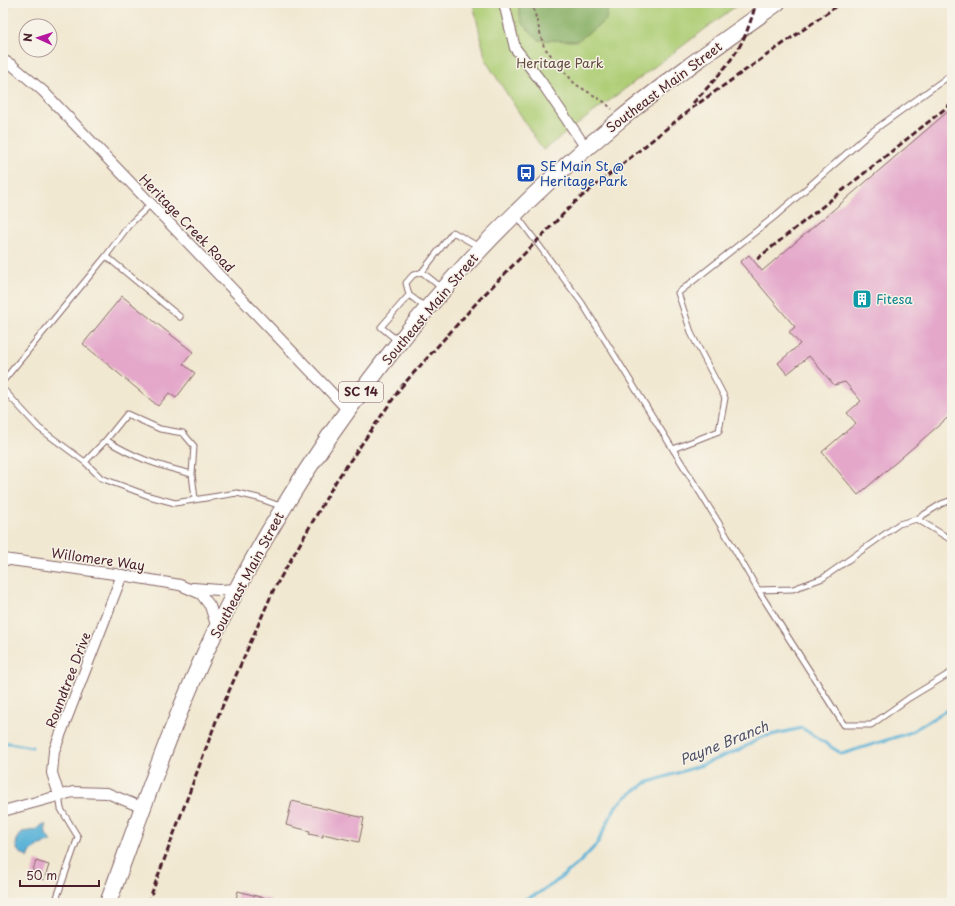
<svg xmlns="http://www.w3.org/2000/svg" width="955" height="906" font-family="'Playpen Sans',sans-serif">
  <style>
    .green { fill: #aece76; stroke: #7c7650 }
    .forest { fill: #8ab167; stroke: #6a6849 }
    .water { fill: #5ab2d7; stroke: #526881 }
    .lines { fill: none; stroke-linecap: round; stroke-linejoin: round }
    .stream { stroke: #5ab2d7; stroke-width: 3 }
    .building { fill: #e4a7ca }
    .service-casing { stroke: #846565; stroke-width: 7 }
    .minor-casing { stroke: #846565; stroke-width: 12 }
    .primary-casing { stroke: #846565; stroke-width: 18 }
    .path { stroke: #846565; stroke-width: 2; stroke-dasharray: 3 3; stroke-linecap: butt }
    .service { stroke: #fff; stroke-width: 5 }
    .minor { stroke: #fff; stroke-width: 10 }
    .primary { stroke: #fff; stroke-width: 16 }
    .rail { stroke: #4a1f2b; stroke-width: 3; stroke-dasharray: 6 3; stroke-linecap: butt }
    .labels { text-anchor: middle; stroke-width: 3; stroke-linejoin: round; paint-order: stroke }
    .shield { fill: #f7f3e8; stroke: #7e5f64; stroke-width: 1 }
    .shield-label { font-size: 12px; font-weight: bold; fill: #4a1f2b }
    .park-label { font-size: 13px; fill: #634b3e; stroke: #f7f3e8 }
    .street-label { font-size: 13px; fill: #4a1f2b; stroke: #f7f3e8 }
    .transit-label { font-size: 13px; fill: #164399; stroke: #f7f3e8; text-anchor: start }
    .culture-label { font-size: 13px; fill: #0d838f; stroke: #f7f3e8; text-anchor: start }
    .water-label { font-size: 14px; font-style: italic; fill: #505267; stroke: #f7f3e8 }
  </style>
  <rect width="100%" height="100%" fill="#f7f3e8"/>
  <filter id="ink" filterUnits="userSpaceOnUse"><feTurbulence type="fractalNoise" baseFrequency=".025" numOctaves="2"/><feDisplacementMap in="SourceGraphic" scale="8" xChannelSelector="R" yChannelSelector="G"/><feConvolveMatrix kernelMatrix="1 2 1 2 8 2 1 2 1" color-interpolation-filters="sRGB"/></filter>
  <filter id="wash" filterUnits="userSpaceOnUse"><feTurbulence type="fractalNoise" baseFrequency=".012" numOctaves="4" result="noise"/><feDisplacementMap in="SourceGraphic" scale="16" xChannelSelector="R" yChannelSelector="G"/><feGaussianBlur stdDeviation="0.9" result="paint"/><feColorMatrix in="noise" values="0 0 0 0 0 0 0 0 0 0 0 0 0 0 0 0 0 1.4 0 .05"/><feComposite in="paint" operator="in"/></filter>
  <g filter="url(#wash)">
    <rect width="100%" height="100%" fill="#f1e8d1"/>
    <!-- green -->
    <path class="green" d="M 473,3 L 740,3 L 543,150 L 486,61 Z"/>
    <!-- forest -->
    <path class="forest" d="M 518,3 L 609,3 L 606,20 L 577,41 L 539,40 L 521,22 Z"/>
    <!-- water -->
    <path class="water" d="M 42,825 L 47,825 C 44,831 46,837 52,841 L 40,845 L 31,851 L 28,858 L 18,851 L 16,845 L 17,840 L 22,832 L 36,830 Z"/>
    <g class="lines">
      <!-- stream -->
      <path class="stream" d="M 3,6 L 12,3
        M 3,742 L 32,747
        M 516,903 L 537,894 L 553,884 L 580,862 L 597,844 L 616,806 L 626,797 L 646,783 L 702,765 L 741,749 L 762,737 L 802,728 L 842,754 L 909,733 L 947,710 L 952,711"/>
    </g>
    <g id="blocks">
      <!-- building -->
      <path class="building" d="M 952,108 L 952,414 L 858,495 L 822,452 L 856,423 L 847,413 L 861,401 L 845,382 L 834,385 L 809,356 L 787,374 L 778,363 L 800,344 L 789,332 L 795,327 L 740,262 L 749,255 L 762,271 Z
        M 122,296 L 193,352 L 183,364 L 195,373 L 176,398 L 169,393 L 158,406 L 83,344 Z
        M 292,801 L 364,818 L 359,842 L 323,834 L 323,837 L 309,834 L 310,831 L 286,825 Z
        M 36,861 L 49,865 L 44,880 L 31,876 Z
        M 238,891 L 271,900 L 271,903 L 235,903 Z"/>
    </g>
  </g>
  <g filter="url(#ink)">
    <use href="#blocks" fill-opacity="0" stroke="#846565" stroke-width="1"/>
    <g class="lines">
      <defs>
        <path id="service" d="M 151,204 L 129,225 L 106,256 L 180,317
          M 517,216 L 582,303 L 722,528 L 758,590 L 844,725 L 871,725 L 909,698 L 952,672
          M 443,289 L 422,272 L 453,232 L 481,248
          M 409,295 L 406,283 L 413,275 L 422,272
          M 399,342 L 381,327 L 409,295 L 425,307
          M 3,381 L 106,256
          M 3,389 L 39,428 L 85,462
          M 106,440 C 135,458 159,466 192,474
          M 673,449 L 719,431 L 725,398 L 692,335 L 678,293 L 774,217 L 870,133 L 952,74
          M 195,499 L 192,474 L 194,446 L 183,433 L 160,429 L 127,414 L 106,440 L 85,462 L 101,478 L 149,496 L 175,503 L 237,493 L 258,498 L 283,507
          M 917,519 L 941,504 L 952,500
          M 758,590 L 793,589 L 823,578 L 899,524 L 917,519 L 950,539 L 952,539
          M 55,903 L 78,837 L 61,809 L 59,795"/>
        <path id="minor" d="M 504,3 L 515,48 L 540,80 L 586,148
          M 3,60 L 12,65 L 43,91 L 348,410
          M 3,559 L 122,575 L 180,585 L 201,594 L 210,606 L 217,628
          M 193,588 L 219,590 L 237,589
          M 59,795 L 52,773 L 54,751 L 122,575
          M 3,811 L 73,792 L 107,793 L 143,808"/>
        <path id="primary" d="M 108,903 C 142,811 173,718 216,630 C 311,438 445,264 611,127 C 664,83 721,43 777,3"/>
      </defs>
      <!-- service casing -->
      <use href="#service" class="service-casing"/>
      <!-- minor casing -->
      <use href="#minor" class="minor-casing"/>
      <!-- primary casing -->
      <use href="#primary" class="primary-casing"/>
      <!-- path -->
      <path class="path" d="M 532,3 L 544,47 L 575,84 L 603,101 L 612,109"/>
      <!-- service -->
      <use href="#service" class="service"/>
      <!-- minor -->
      <use href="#minor" class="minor"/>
      <!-- primary -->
      <use href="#primary" class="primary"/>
      <!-- rail -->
      <path class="rail" d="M 693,103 C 707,88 723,72 734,55 C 745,40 751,21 756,3
        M 757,259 L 952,103
        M 148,903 L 218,716 L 274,589 L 336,481 L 402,386 L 480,299 L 575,202 L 696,105 L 841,3"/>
    </g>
  </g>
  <!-- icons -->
  <defs>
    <symbol id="bus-square" viewBox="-11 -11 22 22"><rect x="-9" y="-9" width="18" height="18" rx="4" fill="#1a4fb4" stroke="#f7f3e8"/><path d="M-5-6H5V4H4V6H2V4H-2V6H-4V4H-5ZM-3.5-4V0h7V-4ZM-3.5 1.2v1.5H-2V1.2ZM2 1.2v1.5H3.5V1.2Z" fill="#fff"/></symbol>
    <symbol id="building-square" viewBox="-11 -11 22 22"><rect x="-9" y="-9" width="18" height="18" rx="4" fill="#0f9aa8" stroke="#f7f3e8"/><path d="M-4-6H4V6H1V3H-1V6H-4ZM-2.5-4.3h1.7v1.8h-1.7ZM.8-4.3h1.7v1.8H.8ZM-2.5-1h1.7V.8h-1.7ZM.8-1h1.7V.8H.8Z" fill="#fff"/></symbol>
  </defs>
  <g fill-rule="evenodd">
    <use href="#bus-square" x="515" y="162" width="22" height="22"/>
    <use href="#building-square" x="851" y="288" width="22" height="22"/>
  </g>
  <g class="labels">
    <!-- shield labels -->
    <rect class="shield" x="339" y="382" width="44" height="20" rx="3"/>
    <g class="shield-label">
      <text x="361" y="396">SC 14</text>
    </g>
    <!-- park labels -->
    <g class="park-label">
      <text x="560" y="68">Heritage Park</text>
    </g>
    <!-- street labels -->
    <g class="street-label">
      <text transform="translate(664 87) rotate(-37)" y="5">Southeast Main Street</text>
      <text transform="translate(187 223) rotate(46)" y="5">Heritage Creek Road</text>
      <text transform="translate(430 309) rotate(-50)" y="5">Southeast Main Street</text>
      <text transform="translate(98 559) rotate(8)" y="5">Willomere Way</text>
      <text transform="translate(247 575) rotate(-62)" y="5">Southeast Main Street</text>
      <text transform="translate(68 680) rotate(-69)" y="5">Roundtree Drive</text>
    </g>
    <!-- transit labels -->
    <g class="transit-label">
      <text x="540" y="171">SE Main St @<tspan x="540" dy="15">Heritage Park</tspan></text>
    </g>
    <!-- culture labels -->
    <g class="culture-label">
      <text x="876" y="304">Fitesa</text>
    </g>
    <!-- water labels -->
    <g class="water-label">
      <text transform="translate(724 743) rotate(-22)" y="5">Payne Branch</text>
    </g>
  </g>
  <!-- margin -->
  <rect width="955" height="906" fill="none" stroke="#f7f3e8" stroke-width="16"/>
  <!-- north arrow -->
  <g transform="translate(38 38) rotate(273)"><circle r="19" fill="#f7f3e8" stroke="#b29e9c"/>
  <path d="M0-3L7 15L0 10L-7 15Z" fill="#b5179e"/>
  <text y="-6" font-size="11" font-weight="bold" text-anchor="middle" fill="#4a1f2b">N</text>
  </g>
  <!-- scale -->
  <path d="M20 880v6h79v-6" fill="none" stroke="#4a1f2b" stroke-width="2"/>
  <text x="26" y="880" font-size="12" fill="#4a1f2b" stroke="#f7f3e8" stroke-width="3" paint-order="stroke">50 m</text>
</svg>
